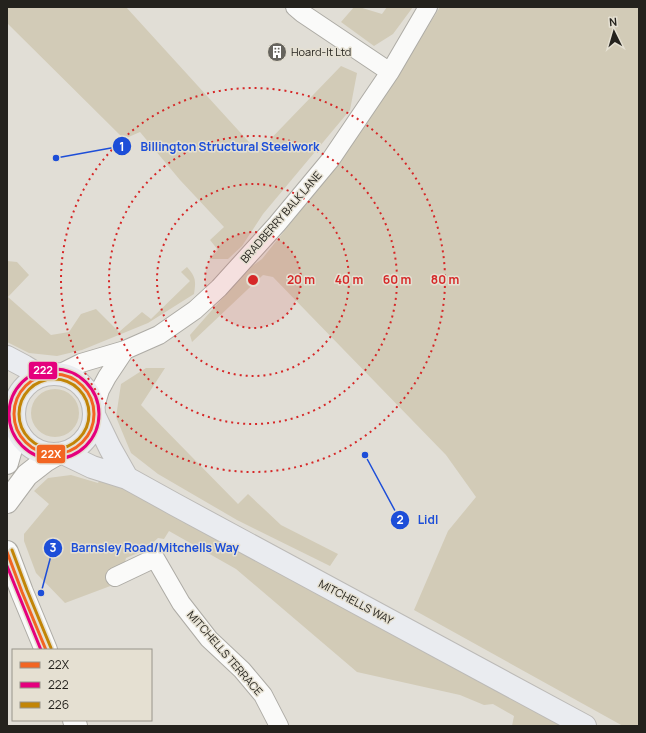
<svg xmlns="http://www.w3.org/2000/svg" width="646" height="733" font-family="Manrope,sans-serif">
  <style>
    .green { fill: #d2cbb7 }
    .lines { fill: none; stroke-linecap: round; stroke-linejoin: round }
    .minor-casing { stroke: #adaba5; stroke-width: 20 }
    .tertiary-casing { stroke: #adaba5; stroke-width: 24 }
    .primary-casing { stroke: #bcbab7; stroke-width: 24 }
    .minor { stroke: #fafaf9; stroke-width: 18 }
    .tertiary { stroke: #fafaf9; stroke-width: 22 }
    .primary { stroke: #eaecf0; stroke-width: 22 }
    .bus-1-casing { stroke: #e5e0d2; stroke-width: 6 }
    .bus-2-casing { stroke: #e5e0d2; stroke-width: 6 }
    .bus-3-casing { stroke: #e5e0d2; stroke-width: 6 }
    .bus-1 { stroke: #f26522; stroke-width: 3 }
    .bus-2 { stroke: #e5007d; stroke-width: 3 }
    .bus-3 { stroke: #c28507; stroke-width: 3 }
    .ring { fill: none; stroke: #d62828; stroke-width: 2; stroke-dasharray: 2 4 }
    .labels { text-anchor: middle; stroke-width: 3; stroke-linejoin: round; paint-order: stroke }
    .poi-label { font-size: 11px; fill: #24221d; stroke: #e5e0d2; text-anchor: start }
    .street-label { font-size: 11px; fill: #24221d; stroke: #e5e0d2 }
    .centre { fill: #d62828; stroke: #e5e0d2; stroke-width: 2 }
    .ring-label { font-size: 12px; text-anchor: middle; font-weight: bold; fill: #d62828; stroke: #e5e0d2; stroke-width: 3; stroke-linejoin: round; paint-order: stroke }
    .leader { fill: none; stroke: #1d4ed8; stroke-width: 1.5 }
    .callout-dot { fill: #1d4ed8; stroke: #e5e0d2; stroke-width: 1.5 }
    .mark-label { font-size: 12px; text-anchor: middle; font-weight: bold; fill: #fff }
    .callout-label { font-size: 12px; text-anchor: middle; font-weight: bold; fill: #1d4ed8; stroke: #e5e0d2; stroke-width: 3; stroke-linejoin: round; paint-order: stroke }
    .line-badge { stroke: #e5e0d2; stroke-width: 1.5 }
    .badge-label { font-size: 11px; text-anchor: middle; font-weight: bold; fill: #fff }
  </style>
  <rect width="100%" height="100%" fill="#e1ded6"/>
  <!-- green -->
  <path class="green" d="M 7,7 L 126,7 L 258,152 L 341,66 L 357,73 L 350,110 L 263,214 L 242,246 L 228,259 L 209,259 L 218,250 L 210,240 L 224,227 L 180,180 L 140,132 L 124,139 L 7,23 Z
    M 354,7 L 359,7 L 382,14 L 387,7 L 413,7 L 393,34 L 374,46 L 341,22 Z
    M 440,7 L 639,7 L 639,726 L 623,726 L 414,610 L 448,531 L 476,497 L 446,455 L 273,277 L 263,275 L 192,342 L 190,335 L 248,269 L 262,259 L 336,166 L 404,65 Z
    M 7,261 L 17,262 L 29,275 L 8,297 L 51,335 L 69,332 L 81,314 L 96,309 L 119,332 L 142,312 L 151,319 L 190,281 L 181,272 L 187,267 C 196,277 196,281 194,294 L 148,323 L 82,350 L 57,356 L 29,353 L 7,342 Z
    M 146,368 L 165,368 L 141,405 L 238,504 L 248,494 L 281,525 L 338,554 L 330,566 L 237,520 L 158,474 L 131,453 L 116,417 L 121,384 Z
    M31 413a24 24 0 1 1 48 0a24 24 0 1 1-48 0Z
    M 71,475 L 98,483 L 101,477 L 282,571 L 565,726 L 512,726 L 514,716 L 493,704 L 484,705 L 460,695 L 357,672 L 236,569 L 169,531 L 164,539 L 158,538 L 145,550 L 126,558 L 124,566 L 108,571 L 113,585 L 65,603 L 36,573 L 24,541 L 24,534 L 49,504 L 34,491 L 48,478 Z"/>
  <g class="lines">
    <defs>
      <path id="minor" d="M 295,7 L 302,13 L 390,72
        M 59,374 L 81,363 L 125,350 L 159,335 L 195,310 L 219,288 L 277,224 L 331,159 L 390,72 L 428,7
        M 94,410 L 100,390 L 107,377 L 125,350
        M 115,577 L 155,558 L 181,603 L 209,639 L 242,670 L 263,695 L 279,726"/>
      <path id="tertiary" d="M 7,463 L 11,449 L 20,435
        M 7,502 L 27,475 L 45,461 L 57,454
        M 7,552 L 22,592 L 46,650
        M 74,720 L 76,726"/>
      <path id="primary" d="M 7,357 L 24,366 L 40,376
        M14 414a40 40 0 1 1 80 0a40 40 0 1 1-80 0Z
        M 95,417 L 110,448 L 127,478
        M 63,453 L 92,467 L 127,478 L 174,504 L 585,726"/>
    </defs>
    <!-- minor casing -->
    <use href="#minor" class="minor-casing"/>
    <!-- tertiary casing -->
    <use href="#tertiary" class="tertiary-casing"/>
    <!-- primary casing -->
    <use href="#primary" class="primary-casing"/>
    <!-- minor -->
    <use href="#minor" class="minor"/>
    <!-- tertiary -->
    <use href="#tertiary" class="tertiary"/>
    <!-- primary -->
    <use href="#primary" class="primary"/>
    <defs>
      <path id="bus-1" d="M14 414a40 40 0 1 1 80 0a40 40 0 1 1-80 0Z
        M 7,552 L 22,592 L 46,650"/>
      <path id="bus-2" d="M9 414a45 45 0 1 1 90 0a45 45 0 1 1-90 0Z
        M 7,566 L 41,650"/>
      <path id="bus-3" d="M19 414a35 35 0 1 1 70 0a35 35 0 1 1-70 0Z
        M 12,550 L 27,590 L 51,648"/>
    </defs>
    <!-- bus-1 casing -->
    <use href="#bus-1" class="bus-1-casing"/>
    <!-- bus-2 casing -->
    <use href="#bus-2" class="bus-2-casing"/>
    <!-- bus-3 casing -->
    <use href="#bus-3" class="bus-3-casing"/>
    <!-- bus-1 -->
    <use href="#bus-1" class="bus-1"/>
    <!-- bus-2 -->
    <use href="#bus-2" class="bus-2"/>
    <!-- bus-3 -->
    <use href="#bus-3" class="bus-3"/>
  </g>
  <!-- distance rings -->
  <circle cx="253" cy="280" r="48" fill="#d62828" fill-opacity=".12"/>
  <g class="ring">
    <circle cx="253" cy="280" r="48"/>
    <circle cx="253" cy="280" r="96"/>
    <circle cx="253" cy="280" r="144"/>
    <circle cx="253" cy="280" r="192"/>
  </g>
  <!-- icons -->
  <defs>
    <symbol id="building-disc" viewBox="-11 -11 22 22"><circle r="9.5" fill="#66645e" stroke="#e5e0d2"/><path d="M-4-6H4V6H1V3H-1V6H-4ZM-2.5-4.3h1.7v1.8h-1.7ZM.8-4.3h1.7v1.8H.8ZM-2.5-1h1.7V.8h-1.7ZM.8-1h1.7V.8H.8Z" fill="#fff"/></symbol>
  </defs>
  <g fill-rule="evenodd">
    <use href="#building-disc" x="266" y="41" width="22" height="22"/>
  </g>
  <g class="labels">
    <!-- poi labels -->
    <g class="poi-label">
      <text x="291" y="56">Hoard-It Ltd</text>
    </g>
    <!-- street labels -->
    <g class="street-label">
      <text transform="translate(281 217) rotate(-49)" y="4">BRADBERRY BALK LANE</text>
      <text transform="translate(356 602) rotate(28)" y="4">MITCHELLS WAY</text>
      <text transform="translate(225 653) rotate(49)" y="4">MITCHELLS TERRACE</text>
    </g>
  </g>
  <circle cx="253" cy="280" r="6" class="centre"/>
  <g class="ring-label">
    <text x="301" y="284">20 m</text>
    <text x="349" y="284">40 m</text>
    <text x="397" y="284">60 m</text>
    <text x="445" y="284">80 m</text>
  </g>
  <!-- callouts -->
  <path class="leader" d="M56 158L122 146M365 455L400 520M41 593L53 548"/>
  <g class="callout-dot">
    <circle cx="56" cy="158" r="4"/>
    <circle cx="365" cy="455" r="4"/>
    <circle cx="41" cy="593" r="4"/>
    <circle cx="122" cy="146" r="10"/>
    <circle cx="400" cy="520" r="10"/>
    <circle cx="53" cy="548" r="10"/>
  </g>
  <g class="mark-label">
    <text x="122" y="151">1</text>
    <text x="400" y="524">2</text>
    <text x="53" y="552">3</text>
  </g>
  <g class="callout-label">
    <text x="230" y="151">Billington Structural Steelwork</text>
    <text x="428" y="524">Lidl</text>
    <text x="155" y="552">Barnsley Road/Mitchells Way</text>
  </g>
  <g class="line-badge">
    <rect x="28" y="361" width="30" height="19" rx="4" fill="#e5007d"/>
    <rect x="36" y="444" width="30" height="20" rx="4" fill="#f26522"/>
  </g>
  <g class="badge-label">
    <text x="43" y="374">222</text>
    <text x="51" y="458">22X</text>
  </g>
  <!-- border -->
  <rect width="646" height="733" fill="none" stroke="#24221d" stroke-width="16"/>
  <!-- legend -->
  <rect x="12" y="649" width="140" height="72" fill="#e5e0d2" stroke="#98948a"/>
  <rect x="20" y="662" width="20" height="6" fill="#f26522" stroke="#98948a"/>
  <text x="48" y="669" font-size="12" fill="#24221d">22X</text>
  <rect x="20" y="682" width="20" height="6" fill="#e5007d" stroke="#98948a"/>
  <text x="48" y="689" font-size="12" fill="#24221d">222</text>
  <rect x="20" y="702" width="20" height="6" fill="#c28507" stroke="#98948a"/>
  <text x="48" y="709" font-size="12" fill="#24221d">226</text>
  <!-- north arrow -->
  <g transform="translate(614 32) rotate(355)" stroke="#e5e0d2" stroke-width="3" paint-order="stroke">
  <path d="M0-3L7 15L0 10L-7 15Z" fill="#24221d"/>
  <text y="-6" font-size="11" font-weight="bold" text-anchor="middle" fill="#24221d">N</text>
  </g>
</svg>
